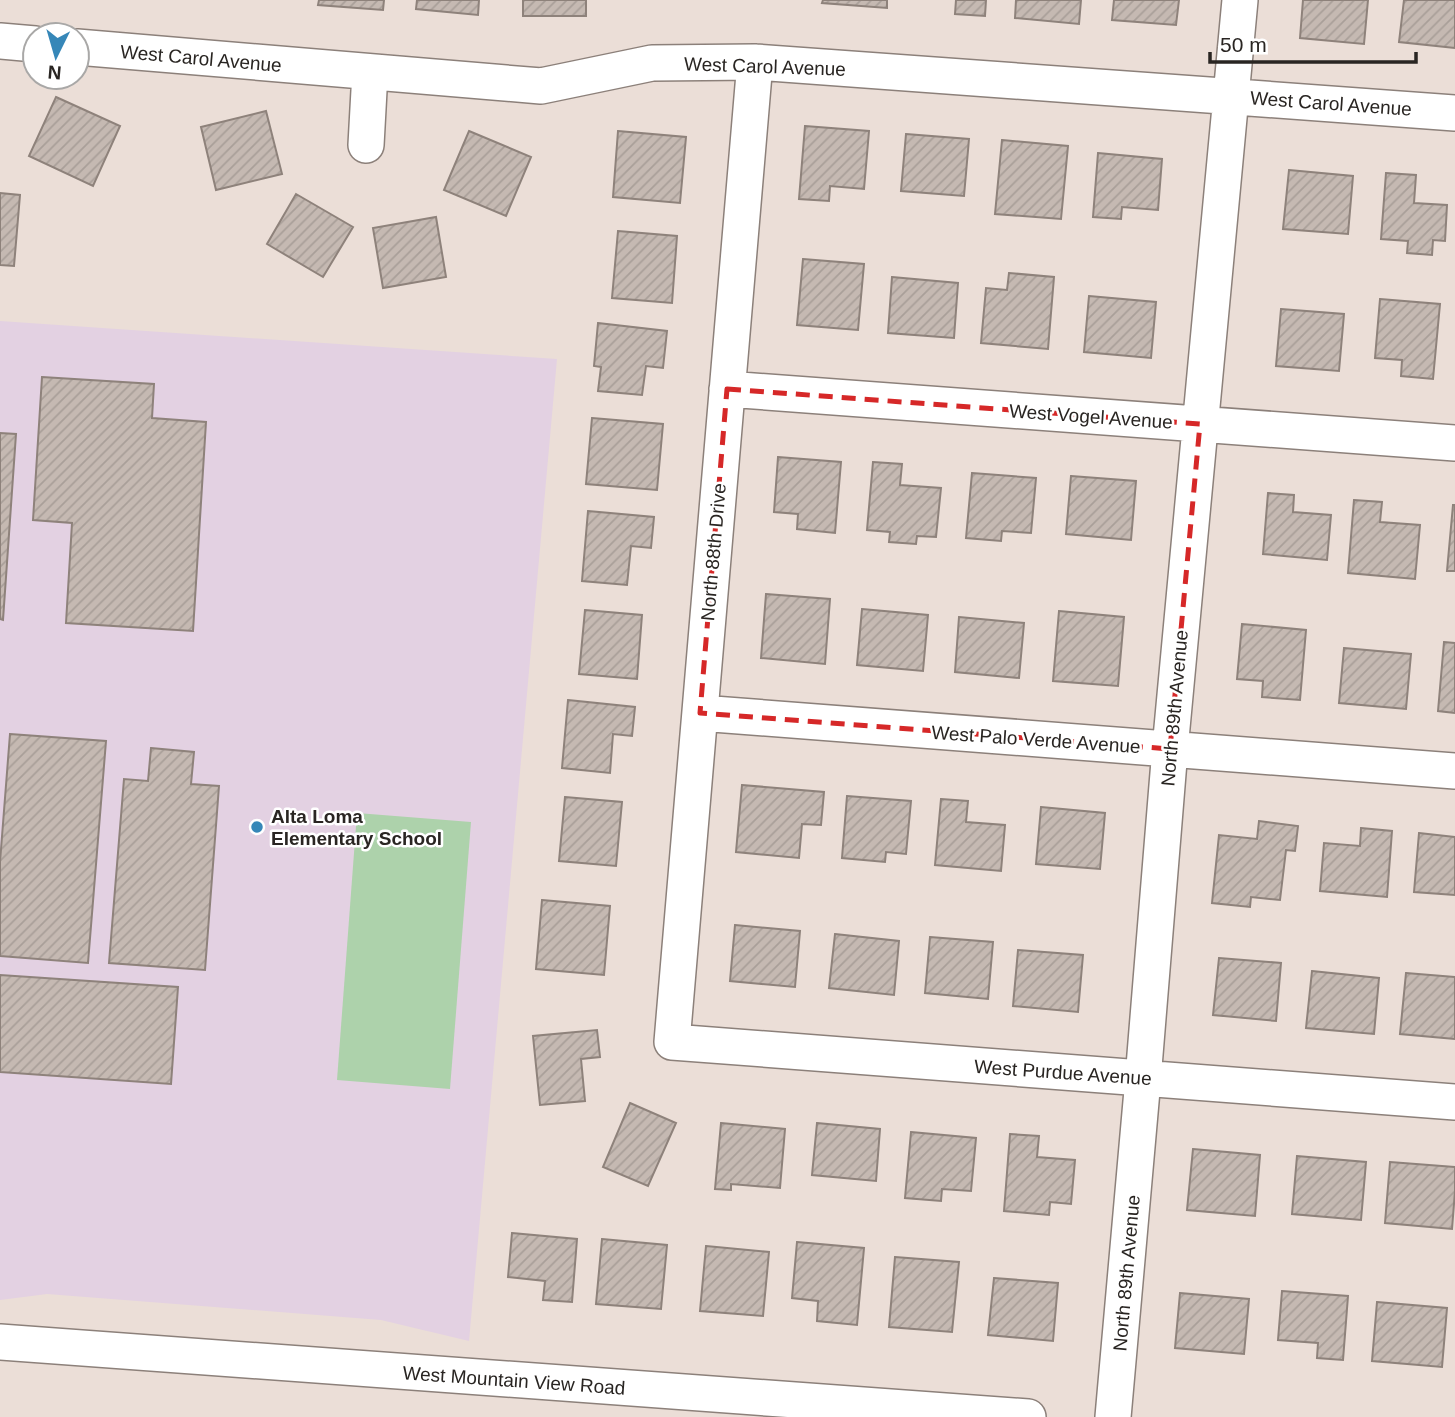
<svg xmlns="http://www.w3.org/2000/svg" width="1455" height="1417" font-family="Helvetica,sans-serif">
  <style>
    .education { fill: #e3d1e2 }
    .pitch { fill: #add2ab }
    .building { fill: url(#building-hatch); stroke: #8e827b; stroke-width: 2 }
    .lines { fill: none; stroke-linecap: round; stroke-linejoin: round }
    .minor-casing { stroke: #8c807a; stroke-width: 38 }
    .minor { stroke: #fff; stroke-width: 35 }
    .marked { fill: none; stroke: #d62828; stroke-width: 5; stroke-dasharray: 14 9; stroke-linejoin: round }
    .poi-dot { fill: #3687b8; stroke: #fff; stroke-width: 2.5 }
    .labels { text-anchor: middle; stroke-width: 5; stroke-linejoin: round; paint-order: stroke }
    .street-label { font-size: 19px; fill: #292522; stroke: #fff }
    .poi-label { font-size: 19px; font-weight: bold; fill: #292522; stroke: #fff; text-anchor: start }
  </style>
  <defs>
    <pattern id="building-hatch" width="6" height="6" patternUnits="userSpaceOnUse" patternTransform="scale(1.75)"><rect width="6" height="6" fill="#c5b9b2"/><path d="M-1 1l2-2M0 6l6-6M5 7l2-2" fill="none" stroke="#a99f99"/></pattern>
  </defs>
  <rect width="100%" height="100%" fill="#ebded7"/>
  <!-- education -->
  <path class="education" d="M 0,321 L 557,359 L 469,1341 L 381,1320 L 47,1294 L 0,1300 Z"/>
  <!-- pitch -->
  <path class="pitch" d="M 357,813 L 471,822 L 450,1089 L 337,1080 Z"/>
  <!-- building -->
  <path class="building" d="M 319,0 L 384,0 L 383,10 L 318,5 Z
    M 417,0 L 479,0 L 478,15 L 416,9 Z
    M 523,0 L 586,0 L 586,16 L 523,16 Z
    M 823,0 L 887,0 L 887,8 L 822,3 Z
    M 956,0 L 986,0 L 985,16 L 955,14 Z
    M 1016,0 L 1081,0 L 1079,24 L 1015,18 Z
    M 1114,0 L 1179,0 L 1176,25 L 1112,20 Z
    M 1303,0 L 1368,0 L 1364,44 L 1300,38 Z
    M 1404,0 L 1455,0 L 1455,48 L 1399,42 Z
    M 56,97 L 120,126 L 93,186 L 29,156 Z
    M 266,111 L 282,174 L 216,190 L 201,127 Z
    M 805,126 L 869,131 L 864,189 L 830,186 L 829,201 L 799,199 Z
    M 469,131 L 531,157 L 506,216 L 444,190 Z
    M 618,131 L 686,137 L 680,203 L 613,197 Z
    M 906,134 L 969,139 L 964,196 L 901,191 Z
    M 1002,140 L 1068,146 L 1061,219 L 995,214 Z
    M 1098,153 L 1162,159 L 1158,210 L 1122,207 L 1121,219 L 1093,217 Z
    M 1289,170 L 1353,176 L 1348,234 L 1283,229 Z
    M 1386,173 L 1416,175 L 1414,203 L 1447,205 L 1445,241 L 1433,240 L 1432,255 L 1407,253 L 1408,241 L 1381,239 Z
    M 0,193 L 20,195 L 14,266 L 0,265 Z
    M 296,194 L 353,227 L 323,277 L 267,244 Z
    M 436,217 L 446,277 L 383,288 L 373,228 Z
    M 618,231 L 677,236 L 672,303 L 612,298 Z
    M 803,259 L 864,264 L 858,330 L 797,325 Z
    M 1009,273 L 1054,277 L 1048,349 L 981,343 L 986,288 L 1007,290 Z
    M 892,277 L 958,283 L 954,338 L 888,333 Z
    M 1089,296 L 1156,302 L 1151,358 L 1084,352 Z
    M 1380,299 L 1440,304 L 1433,379 L 1401,376 L 1402,360 L 1375,358 Z
    M 1281,309 L 1344,314 L 1339,371 L 1276,366 Z
    M 598,323 L 667,331 L 663,368 L 646,366 L 642,395 L 598,391 L 601,367 L 594,366 Z
    M 42,377 L 154,384 L 152,418 L 206,422 L 193,631 L 66,623 L 72,523 L 33,520 Z
    M 592,418 L 663,424 L 657,490 L 586,484 Z
    M 0,433 L 16,434 L 3,620 L 0,619 Z
    M 778,457 L 841,462 L 835,533 L 797,529 L 798,514 L 774,512 Z
    M 873,462 L 902,464 L 900,485 L 941,488 L 936,537 L 917,536 L 916,544 L 889,542 L 890,532 L 867,530 Z
    M 972,473 L 1036,478 L 1031,533 L 1002,531 L 1001,541 L 966,538 Z
    M 1071,476 L 1136,481 L 1131,540 L 1066,534 Z
    M 1268,493 L 1294,495 L 1293,512 L 1331,515 L 1327,560 L 1263,554 Z
    M 1354,500 L 1382,502 L 1380,522 L 1420,525 L 1415,579 L 1348,573 Z
    M 1453,505 L 1455,505 L 1455,571 L 1447,571 Z
    M 588,511 L 654,517 L 651,548 L 631,546 L 627,585 L 582,581 Z
    M 766,594 L 830,599 L 825,664 L 761,658 Z
    M 862,609 L 928,615 L 923,671 L 857,665 Z
    M 585,610 L 642,615 L 637,679 L 579,674 Z
    M 1059,611 L 1124,617 L 1118,686 L 1053,681 Z
    M 959,617 L 1024,623 L 1019,678 L 955,672 Z
    M 1242,624 L 1306,630 L 1300,700 L 1262,697 L 1263,681 L 1237,679 Z
    M 1444,642 L 1455,643 L 1455,713 L 1438,711 Z
    M 1344,648 L 1411,654 L 1406,709 L 1339,703 Z
    M 568,700 L 635,707 L 632,736 L 613,734 L 610,773 L 562,768 Z
    M 10,734 L 106,741 L 88,963 L 0,956 L 0,862 Z
    M 151,748 L 194,752 L 191,784 L 219,786 L 205,970 L 109,963 L 124,779 L 148,781 Z
    M 742,785 L 824,792 L 821,825 L 802,824 L 799,858 L 736,852 Z
    M 847,796 L 911,801 L 906,854 L 886,852 L 885,862 L 842,858 Z
    M 565,797 L 622,802 L 616,866 L 559,861 Z
    M 941,799 L 968,801 L 966,822 L 1005,825 L 1001,871 L 935,865 Z
    M 1041,807 L 1105,813 L 1100,869 L 1036,864 Z
    M 1259,821 L 1298,826 L 1295,851 L 1286,850 L 1280,900 L 1251,897 L 1250,907 L 1212,903 L 1219,835 L 1257,839 Z
    M 1361,828 L 1392,831 L 1387,897 L 1320,891 L 1324,843 L 1360,846 Z
    M 1419,833 L 1455,837 L 1455,895 L 1414,892 Z
    M 542,900 L 610,906 L 604,975 L 536,969 Z
    M 735,925 L 800,931 L 795,987 L 730,981 Z
    M 835,934 L 899,941 L 894,995 L 829,988 Z
    M 930,937 L 993,942 L 988,999 L 925,993 Z
    M 1018,950 L 1083,955 L 1078,1012 L 1013,1006 Z
    M 1219,958 L 1281,963 L 1276,1021 L 1213,1015 Z
    M 1312,971 L 1379,978 L 1374,1034 L 1306,1028 Z
    M 1406,973 L 1455,977 L 1455,1039 L 1400,1034 Z
    M 0,975 L 178,987 L 171,1084 L 0,1072 Z
    M 597,1030 L 600,1057 L 581,1059 L 585,1101 L 540,1105 L 533,1036 Z
    M 630,1103 L 676,1123 L 648,1186 L 603,1167 Z
    M 721,1123 L 785,1129 L 780,1188 L 731,1184 L 731,1190 L 715,1189 Z
    M 817,1123 L 880,1129 L 876,1181 L 812,1175 Z
    M 911,1132 L 976,1138 L 971,1191 L 942,1189 L 941,1201 L 905,1198 Z
    M 1010,1134 L 1039,1136 L 1037,1157 L 1075,1160 L 1071,1204 L 1050,1202 L 1049,1215 L 1004,1211 Z
    M 1193,1149 L 1260,1155 L 1255,1216 L 1187,1210 Z
    M 1297,1156 L 1366,1162 L 1361,1220 L 1292,1214 Z
    M 1390,1162 L 1455,1167 L 1455,1191 L 1452,1229 L 1385,1223 Z
    M 512,1233 L 577,1239 L 572,1302 L 543,1300 L 545,1281 L 508,1277 Z
    M 602,1239 L 667,1245 L 661,1309 L 596,1304 Z
    M 797,1242 L 864,1248 L 857,1325 L 817,1321 L 818,1301 L 792,1298 Z
    M 706,1246 L 769,1252 L 763,1316 L 700,1311 Z
    M 895,1257 L 959,1262 L 952,1332 L 889,1327 Z
    M 994,1278 L 1058,1283 L 1053,1341 L 988,1335 Z
    M 1282,1291 L 1348,1296 L 1343,1360 L 1317,1358 L 1318,1343 L 1278,1340 Z
    M 1180,1293 L 1249,1299 L 1244,1354 L 1175,1348 Z
    M 1377,1302 L 1447,1308 L 1442,1367 L 1372,1361 Z"/>
  <g class="lines">
    <defs>
      <path id="minor" d="M 0,41 L 35,44
        M 77,47 L 541,86 L 652,63 L 755,62 L 1455,113
        M 755,62 L 672,1042 L 1455,1102
        M 366,145 L 370,72
        M 727,389 L 1455,443
        M 700,713 L 1455,771
        M 0,1342 L 1028,1417
        M 1113,1417 L 1143,1079 L 1170,749 L 1240,0"/>
    </defs>
    <!-- minor casing -->
    <use href="#minor" class="minor-casing"/>
    <!-- minor -->
    <use href="#minor" class="minor"/>
  </g>
  <!-- marked area -->
  <path class="marked" d="M 727,389 L 1200,424 L 1170,749 L 700,713 Z"/>
  <!-- markers -->
  <circle class="poi-dot" cx="257" cy="827" r="7"/>
  <g class="labels">
    <!-- street labels -->
    <g class="street-label">
      <text transform="translate(201 58) rotate(5)" y="7">West Carol Avenue</text>
      <text transform="translate(765 66) rotate(2)" y="7">West Carol Avenue</text>
      <text transform="translate(1331 103) rotate(4)" y="7">West Carol Avenue</text>
      <text transform="translate(1091 416) rotate(4)" y="7">West Vogel Avenue</text>
      <text transform="translate(713 552) rotate(-85)" y="7">North 88th Drive</text>
      <text transform="translate(1174 708) rotate(-85)" y="7">North 89th Avenue</text>
      <text transform="translate(1036 739) rotate(4)" y="7">West Palo Verde Avenue</text>
      <text transform="translate(1063 1072) rotate(4)" y="7">West Purdue Avenue</text>
      <text transform="translate(1126 1273) rotate(-85)" y="7">North 89th Avenue</text>
      <text transform="translate(514 1380) rotate(4)" y="7">West Mountain View Road</text>
    </g>
    <!-- poi labels -->
    <g class="poi-label">
      <text x="271" y="823">Alta Loma<tspan x="271" dy="22">Elementary School</tspan></text>
    </g>
  </g>
  <!-- north arrow -->
  <g transform="translate(56 56) rotate(185)"><circle r="33" fill="#ffffff" stroke="#a9a8a7" stroke-width="2"/>
  <path d="M0-5L12 26L0 18L-12 26Z" fill="#3687b8"/>
  <text y="-10" font-size="19" font-weight="bold" text-anchor="middle" fill="#292522">N</text>
  </g>
  <!-- scale -->
  <path d="M1210 52v10h206v-10" fill="none" stroke="#292522" stroke-width="3.5"/>
  <text x="1220" y="52" font-size="21" fill="#292522" stroke="#ffffff" stroke-width="5" paint-order="stroke">50 m</text>
</svg>
